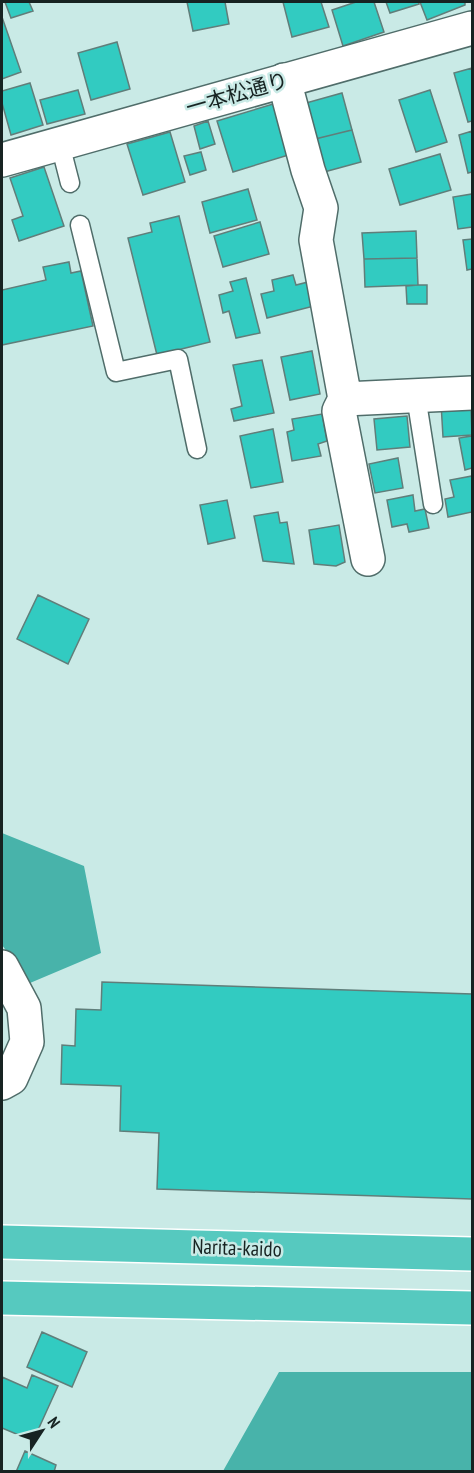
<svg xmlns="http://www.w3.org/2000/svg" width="474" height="1473" font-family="'PT Sans Narrow','Noto Sans JP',sans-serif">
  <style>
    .forest { fill: #48b3aa }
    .building { fill: #32cbc1; stroke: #607e7a; stroke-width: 1.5 }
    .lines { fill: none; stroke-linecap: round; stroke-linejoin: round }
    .lane-casing { stroke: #506d6a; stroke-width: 21 }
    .street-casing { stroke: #506d6a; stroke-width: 36 }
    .secondary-casing { stroke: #506d6a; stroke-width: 36 }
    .highway-casing { stroke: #fff; stroke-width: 36 }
    .lane { stroke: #fff; stroke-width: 18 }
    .street { stroke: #fff; stroke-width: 33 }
    .secondary { stroke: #fff; stroke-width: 33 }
    .highway { stroke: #56c9bf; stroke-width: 33 }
    .labels { text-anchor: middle; stroke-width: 5; stroke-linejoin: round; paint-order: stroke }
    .street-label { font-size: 21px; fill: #172322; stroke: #c9eae6 }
  </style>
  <rect width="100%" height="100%" fill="#c9eae6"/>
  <!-- forest -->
  <path class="forest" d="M 2,833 L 84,866 L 101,953 L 30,983 L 2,945 Z
    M 279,1372 L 472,1372 L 472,1471 L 223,1471 Z"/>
  <!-- building -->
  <path class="building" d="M 5,2 L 29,2 L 33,11 L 11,18 Z
    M 187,2 L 225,2 L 229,24 L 193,31 Z
    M 283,2 L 321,2 L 329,27 L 292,37 Z
    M 356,2 L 374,2 L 384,32 L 343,46 L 332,10 Z
    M 386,2 L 418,2 L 419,4 L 390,13 Z
    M 420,2 L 465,2 L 465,5 L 427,20 Z
    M 2,17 L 21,72 L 2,79 Z
    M 117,42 L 130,89 L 91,100 L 78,53 Z
    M 472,68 L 472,121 L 468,122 L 454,73 Z
    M 30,83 L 43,125 L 11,135 L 2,103 L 2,91 Z
    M 78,90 L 85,114 L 47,124 L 40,100 Z
    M 430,90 L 447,142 L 416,152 L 399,100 Z
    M 342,93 L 352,130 L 315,139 L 306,103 Z
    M 280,102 L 295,153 L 233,172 L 217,121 Z
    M 208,121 L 215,144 L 200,149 L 194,126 Z
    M 352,130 L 361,162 L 324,172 L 315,139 Z
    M 472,131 L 472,172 L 468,173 L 459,135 Z
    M 170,132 L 185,182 L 143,195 L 127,144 Z
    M 201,152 L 206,170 L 190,175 L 184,156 Z
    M 440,154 L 451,190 L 400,205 L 389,169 Z
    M 44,167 L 64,226 L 19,241 L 12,220 L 23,216 L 10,178 Z
    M 248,189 L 257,220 L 210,233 L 202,202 Z
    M 472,194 L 472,227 L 458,229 L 453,197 Z
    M 179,216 L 210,342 L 157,355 L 128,238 L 152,232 L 150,223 Z
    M 260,222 L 269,254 L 223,267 L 214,236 Z
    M 416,231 L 417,258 L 364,259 L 362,233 Z
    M 472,239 L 472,269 L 467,270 L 463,240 Z
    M 417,258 L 418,285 L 365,287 L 364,259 Z
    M 69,262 L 71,273 L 81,271 L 93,326 L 2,345 L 2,290 L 46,280 L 43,267 Z
    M 293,275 L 296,285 L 308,282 L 314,306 L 267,318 L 261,294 L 274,291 L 272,280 Z
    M 246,278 L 260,333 L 236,338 L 229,311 L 223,313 L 219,295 L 233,291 L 230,282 Z
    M 418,285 L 427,285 L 427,304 L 407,304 L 406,286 Z
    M 312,351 L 320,394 L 290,400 L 281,357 Z
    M 262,360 L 274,413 L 234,421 L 231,409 L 242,406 L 233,365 Z
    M 441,403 L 471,408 L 472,435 L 443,437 Z
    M 322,414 L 327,441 L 318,444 L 321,456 L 292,461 L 287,432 L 294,430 L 292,419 Z
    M 407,416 L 410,447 L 377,450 L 374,419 Z
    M 273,429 L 283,482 L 251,488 L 240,436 Z
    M 472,436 L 472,468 L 465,470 L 459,438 Z
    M 398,458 L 403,488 L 375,493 L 369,464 Z
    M 472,476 L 472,512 L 448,517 L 445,499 L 454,497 L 450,480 Z
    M 413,495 L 415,511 L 425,509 L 429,528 L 409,532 L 407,524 L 392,527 L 387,500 Z
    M 227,500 L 235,538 L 208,544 L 200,505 Z
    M 278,512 L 280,523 L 287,522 L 294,564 L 263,561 L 254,516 Z
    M 339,525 L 345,562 L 336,566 L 314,564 L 309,530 Z
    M 38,595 L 89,619 L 68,664 L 17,639 Z
    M 102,982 L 472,994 L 472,1199 L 157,1189 L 159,1133 L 120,1131 L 121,1086 L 61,1084 L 62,1045 L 75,1046 L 76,1009 L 101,1010 Z
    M 42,1332 L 87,1352 L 72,1387 L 27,1367 Z
    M 32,1375 L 58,1386 L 33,1441 L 2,1428 L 2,1377 L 27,1388 Z
    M 25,1451 L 56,1465 L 54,1472 L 16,1472 Z"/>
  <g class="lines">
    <defs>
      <path id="lane" d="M 60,144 L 70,183
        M 80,225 L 116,372 L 178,359 L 197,449
        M 416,396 L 433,504"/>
      <path id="street" d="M 284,80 L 308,170 L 321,208 L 316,240 L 345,399 L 472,393
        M 345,399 L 339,411 L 368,559
        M 2,967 L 24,1008 L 27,1042 L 11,1078 L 2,1083"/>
      <path id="secondary" d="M 2,160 L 472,28"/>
      <path id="highway" d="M 2,1242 L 472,1254
        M 2,1298 L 472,1308"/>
    </defs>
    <!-- lane casing -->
    <use href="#lane" class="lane-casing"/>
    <!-- street casing -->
    <use href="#street" class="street-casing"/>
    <!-- secondary casing -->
    <use href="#secondary" class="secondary-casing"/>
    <!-- highway casing -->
    <use href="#highway" class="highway-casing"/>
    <!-- lane -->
    <use href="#lane" class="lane"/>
    <!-- street -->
    <use href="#street" class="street"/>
    <!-- secondary -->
    <use href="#secondary" class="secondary"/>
    <!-- highway -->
    <use href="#highway" class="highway"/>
  </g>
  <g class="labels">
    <!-- street labels -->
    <g class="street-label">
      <text transform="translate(237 94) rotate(-16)" y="7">一本松通り</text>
      <text transform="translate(237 1248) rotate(2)" y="7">Narita-kaido</text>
    </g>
  </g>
  <!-- border -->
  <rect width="474" height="1473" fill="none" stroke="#172322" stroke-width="6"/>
  <!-- north arrow -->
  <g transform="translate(42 1431) rotate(54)" stroke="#c9eae6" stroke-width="4.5" paint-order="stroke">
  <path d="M0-4.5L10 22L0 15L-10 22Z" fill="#172322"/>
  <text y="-9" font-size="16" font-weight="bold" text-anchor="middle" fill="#172322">N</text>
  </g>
</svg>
